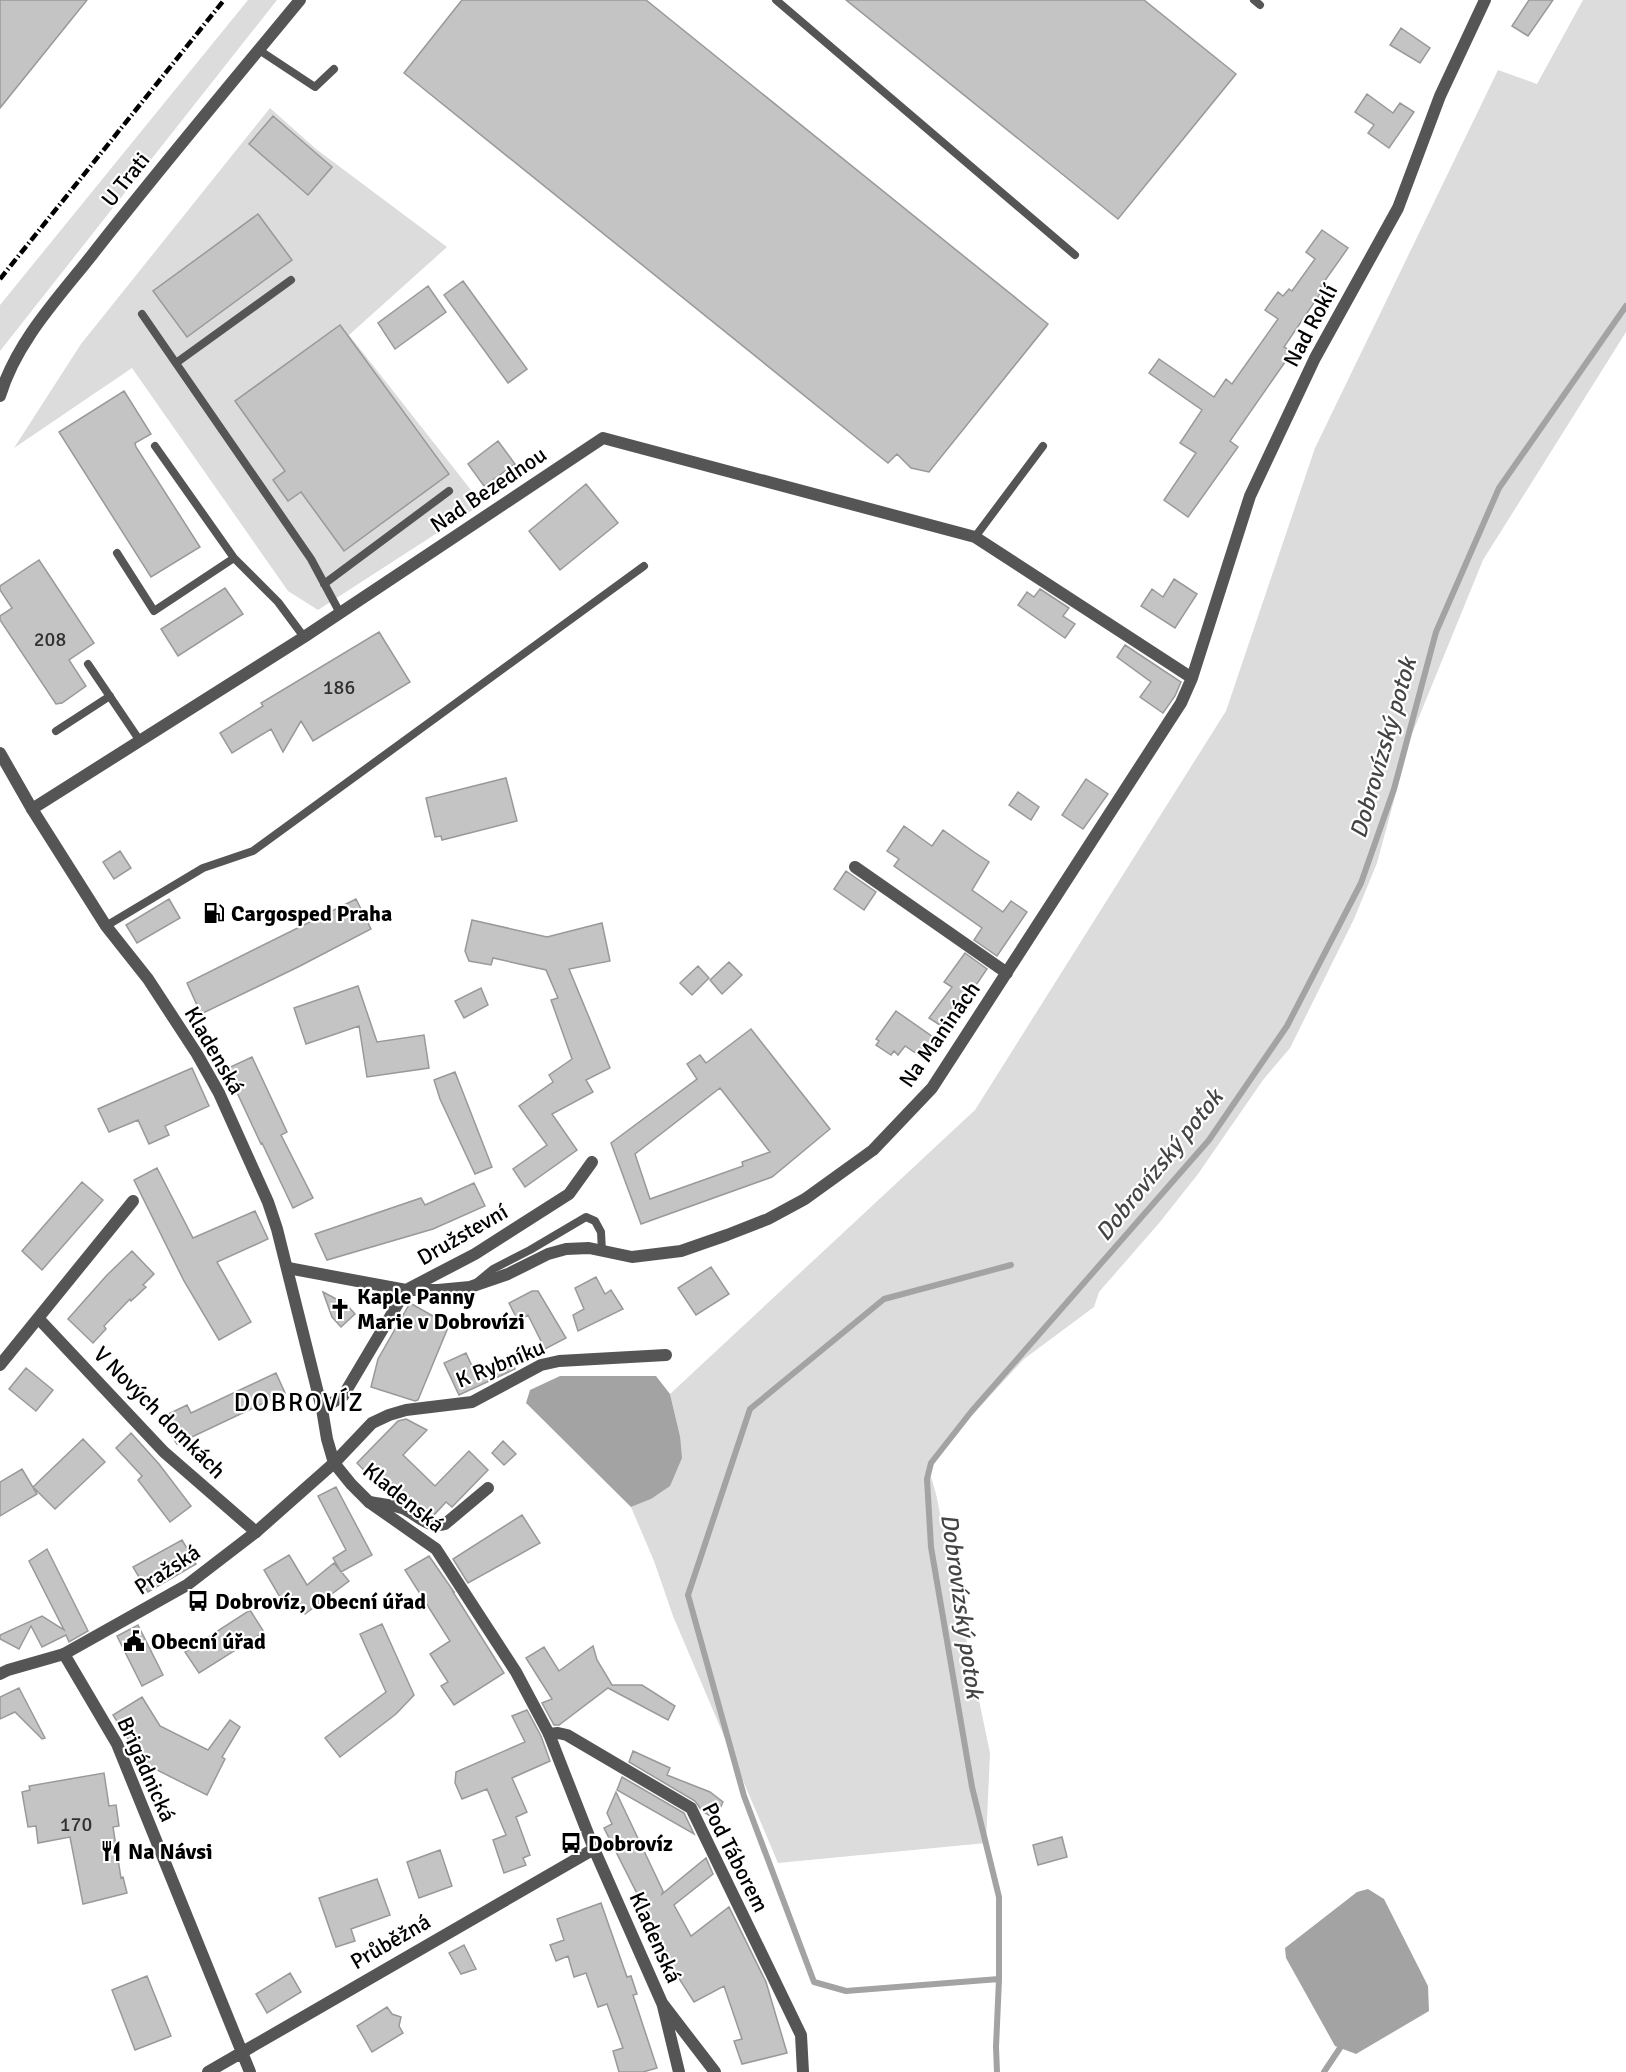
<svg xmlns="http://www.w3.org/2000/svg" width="1626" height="2072" font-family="Signika,sans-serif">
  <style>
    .green { fill: #dcdcdc }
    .water { fill: #a3a3a3 }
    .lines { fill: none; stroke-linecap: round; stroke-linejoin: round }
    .stream { stroke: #a3a3a3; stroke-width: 6 }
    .building { fill: #c4c4c4; stroke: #999; stroke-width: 1.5; fill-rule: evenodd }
    .service { stroke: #555; stroke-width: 8 }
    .minor { stroke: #555; stroke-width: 12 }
    .tertiary { stroke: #555; stroke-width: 12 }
    .rail { stroke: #000; stroke-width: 4.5; stroke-dasharray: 9 3 1.5 3; stroke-linecap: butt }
    .labels { text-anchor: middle; stroke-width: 4.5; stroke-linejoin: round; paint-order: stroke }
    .number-label { font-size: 20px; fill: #313131 }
    .street-label { font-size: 22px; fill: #000; stroke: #fff }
    .poi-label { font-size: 22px; font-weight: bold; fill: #000; stroke: #fff; text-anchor: start }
    .water-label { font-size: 24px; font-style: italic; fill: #444; stroke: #fff }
    .quarter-label { font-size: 26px; letter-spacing: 1.5px; fill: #000; stroke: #fff }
  </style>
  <rect width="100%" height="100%" fill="#fff"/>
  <!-- green -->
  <path class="green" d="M 248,0 L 277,0 L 0,351 L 0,305 Z
    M 1583,0 L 1626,0 L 1626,332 L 1483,560 L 1412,734 L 1377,863 L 1354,919 L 1290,1048 L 1263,1080 L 1198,1174 L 1160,1222 L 1099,1292 L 1094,1307 L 1024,1359 L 938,1452 L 930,1473 L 936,1494 L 990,1753 L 986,1843 L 778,1863 L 673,1616 L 654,1561 L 631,1507 L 651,1499 L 680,1436 L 670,1394 L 975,1110 L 1226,711 L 1315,448 L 1498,70 L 1537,84 Z
    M 270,108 L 316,149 L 447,247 L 349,335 L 482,504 L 318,610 L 288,591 L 132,368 L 14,448 L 81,344 Z"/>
  <!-- water -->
  <path class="water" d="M 560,1376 L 656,1376 L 670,1394 L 680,1436 L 682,1458 L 670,1486 L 651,1499 L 631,1507 L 526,1403 L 530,1390 Z
    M 1368,1889 L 1384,1899 L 1428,1986 L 1429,2011 L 1356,2054 L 1335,2046 L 1286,1958 L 1285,1948 L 1357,1892 Z"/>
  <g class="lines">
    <!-- stream -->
    <path class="stream" d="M 999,1979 L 846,1991 L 814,1982 L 744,1796 L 688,1595 L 750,1409 L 884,1299 L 1011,1265
      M 997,2072 L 996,2047 L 999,1979 L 999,1897 L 972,1787 L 931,1547 L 927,1479 L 931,1463 L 971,1412 L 1209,1140 L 1287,1026 L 1361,883 L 1394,789 L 1436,632 L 1499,488 L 1626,306
      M 1324,2072 L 1340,2048"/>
  </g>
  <!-- building -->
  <path class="building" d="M 0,0 L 87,0 L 0,108 Z
    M 462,0 L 646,0 L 1048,324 L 929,472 L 911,468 L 897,454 L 888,463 L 404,73 Z
    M 846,0 L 1144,0 L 1236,74 L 1118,219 Z
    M 1529,0 L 1553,0 L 1528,36 L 1512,26 Z
    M 1401,28 L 1430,48 L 1420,63 L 1390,45 Z
    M 1367,94 L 1393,113 L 1400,103 L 1414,112 L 1389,148 L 1368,133 L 1374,125 L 1355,112 Z
    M 273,116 L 332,167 L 308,195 L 249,144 Z
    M 258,214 L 292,260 L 187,337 L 153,291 Z
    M 1322,230 L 1348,248 L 1321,286 L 1324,288 L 1284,347 L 1292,352 L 1230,441 L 1238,447 L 1188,517 L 1164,500 L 1196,453 L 1180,443 L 1202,410 L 1149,373 L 1159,359 L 1214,397 L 1226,379 L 1232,384 L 1278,319 L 1265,310 L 1278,292 L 1283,296 L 1289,289 L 1292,291 L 1315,259 L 1306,252 Z
    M 463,281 L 527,369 L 508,383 L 444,295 Z
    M 428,286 L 446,312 L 395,349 L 378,323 Z
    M 340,325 L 449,474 L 344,551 L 301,492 L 288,501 L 273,480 L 285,471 L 235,401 Z
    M 124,391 L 151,434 L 135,443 L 136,447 L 200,547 L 151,577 L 59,432 Z
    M 498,441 L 515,464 L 484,486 L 468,464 Z
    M 586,484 L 618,523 L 560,570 L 529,531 Z
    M 39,560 L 94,643 L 69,660 L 86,686 L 62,703 L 56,704 L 0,620 L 0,616 L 12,608 L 0,590 L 0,586 Z
    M 1174,579 L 1197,594 L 1175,628 L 1141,606 L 1152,589 L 1163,597 Z
    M 225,588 L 243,614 L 178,656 L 161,629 Z
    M 1040,589 L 1069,608 L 1063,616 L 1075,624 L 1065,638 L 1018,605 L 1027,592 L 1034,597 Z
    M 379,632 L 410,682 L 313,741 L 301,721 L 283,752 L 271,729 L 232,753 L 220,733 L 263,706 L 261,703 Z
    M 1125,645 L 1181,682 L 1175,696 L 1163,713 L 1140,697 L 1151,682 L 1117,657 Z
    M 506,778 L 517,821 L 442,840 L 441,836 L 435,837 L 426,798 Z
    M 1086,779 L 1108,794 L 1083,829 L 1062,815 Z
    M 1018,792 L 1039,807 L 1031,820 L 1009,805 Z
    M 904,826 L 932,846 L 943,830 L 974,852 L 989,862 L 972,890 L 1003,912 L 1011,901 L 1027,912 L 997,956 L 974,940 L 982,928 L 894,866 L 899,859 L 887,851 Z
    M 120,851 L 131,868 L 114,879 L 103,862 Z
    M 846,871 L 876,892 L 864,910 L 834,889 Z
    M 169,899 L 180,918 L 137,943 L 126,925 Z
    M 356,899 L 371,929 L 300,966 L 201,1014 L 187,983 Z
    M 472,920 L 547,937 L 602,923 L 610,961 L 569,969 L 610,1068 L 586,1080 L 593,1092 L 552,1114 L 577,1150 L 525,1187 L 513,1169 L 547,1145 L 519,1106 L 553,1082 L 549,1075 L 572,1059 L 551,1000 L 558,998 L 546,970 L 493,958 L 491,965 L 469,961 L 465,951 Z
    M 965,953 L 987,969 L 946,1029 L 929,1018 L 952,987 L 944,982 Z
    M 729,962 L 742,975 L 722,994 L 710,980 Z
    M 698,966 L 709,978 L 692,995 L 680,983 Z
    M 358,986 L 377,1042 L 424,1035 L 429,1068 L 367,1077 L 359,1026 L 306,1044 L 294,1008 Z
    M 481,988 L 488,1005 L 464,1018 L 455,1001 Z
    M 896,1011 L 933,1037 L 920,1056 L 905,1046 L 898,1055 L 894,1051 L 891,1055 L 876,1045 L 879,1041 L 876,1039 Z
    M 751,1029 L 830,1129 L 772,1177 L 641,1224 L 611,1143 L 697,1079 L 687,1064 L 700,1055 L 706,1063 ZM 720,1088 L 770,1152 L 742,1162 L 743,1166 L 650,1199 L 635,1154 Z
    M 252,1057 L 287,1132 L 281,1135 L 313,1198 L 293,1208 L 262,1143 L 261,1144 L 226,1069 Z
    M 192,1068 L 209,1106 L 165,1126 L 169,1135 L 149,1144 L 138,1120 L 109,1132 L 98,1109 Z
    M 455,1072 L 492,1167 L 475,1174 L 440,1099 L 434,1080 Z
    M 157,1168 L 193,1238 L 255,1211 L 268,1239 L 217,1262 L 251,1322 L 219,1340 L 184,1281 L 134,1180 Z
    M 82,1182 L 103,1200 L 42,1270 L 22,1251 Z
    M 474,1183 L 485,1206 L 433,1229 L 327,1260 L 315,1234 L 421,1198 L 425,1205 Z
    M 132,1251 L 154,1274 L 143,1285 L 146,1287 L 131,1301 L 130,1299 L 104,1326 L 106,1329 L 93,1343 L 68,1319 L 107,1275 Z
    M 711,1267 L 729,1294 L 696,1315 L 678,1288 Z
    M 596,1277 L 605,1294 L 611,1290 L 623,1309 L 578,1331 L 573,1315 L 584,1309 L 575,1288 Z
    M 532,1291 L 538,1291 L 566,1338 L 545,1349 L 528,1315 L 518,1321 L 509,1303 Z
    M 323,1292 L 346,1304 L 355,1314 L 341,1327 L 332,1317 Z
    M 410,1303 L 449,1325 L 418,1400 L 415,1401 L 371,1387 L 378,1359 Z
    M 466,1353 L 472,1366 L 478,1363 L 481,1369 L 509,1356 L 515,1369 L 459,1395 L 444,1363 Z
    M 26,1368 L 53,1390 L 36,1411 L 9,1389 Z
    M 276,1373 L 285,1393 L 177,1444 L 160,1418 L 187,1405 L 191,1413 Z
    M 406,1419 L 427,1430 L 403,1455 L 435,1486 L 469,1451 L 488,1470 L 452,1507 L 446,1502 L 433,1516 L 424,1512 L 405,1493 L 399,1499 L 390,1497 L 357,1463 L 398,1421 Z
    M 131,1433 L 159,1464 L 191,1506 L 170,1522 L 138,1480 L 142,1476 L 116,1448 Z
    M 83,1439 L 105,1462 L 55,1509 L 33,1487 Z
    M 503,1441 L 516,1454 L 504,1465 L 492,1453 Z
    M 22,1469 L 37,1494 L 0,1516 L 0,1482 Z
    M 336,1487 L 372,1555 L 341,1572 L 333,1558 L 346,1550 L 318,1496 Z
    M 522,1515 L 540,1543 L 468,1583 L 453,1559 Z
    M 182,1540 L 196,1564 L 148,1592 L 133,1567 Z
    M 47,1549 L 88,1631 L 69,1642 L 66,1635 L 42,1647 L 31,1626 L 19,1649 L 0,1639 L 0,1635 L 42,1616 L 64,1630 L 29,1561 Z
    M 289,1555 L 307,1585 L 334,1563 L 349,1581 L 305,1614 L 290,1592 L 281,1599 L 264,1570 Z
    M 429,1556 L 454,1592 L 453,1592 L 504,1673 L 454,1705 L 441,1686 L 448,1682 L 430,1654 L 450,1641 L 405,1570 Z
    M 250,1610 L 264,1632 L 199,1673 L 185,1652 Z
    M 382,1624 L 414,1695 L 396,1714 L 340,1757 L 325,1738 L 386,1692 L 360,1634 Z
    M 138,1625 L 163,1675 L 142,1686 L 117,1636 Z
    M 593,1646 L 597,1660 L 612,1685 L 642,1685 L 675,1706 L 668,1720 L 608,1688 L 559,1725 L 554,1725 L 542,1703 L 552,1699 L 526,1658 L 544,1647 L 559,1671 Z
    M 19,1688 L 45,1738 L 42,1739 L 15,1712 L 0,1719 L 0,1697 Z
    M 142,1697 L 160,1726 L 208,1750 L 230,1720 L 240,1727 L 222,1757 L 225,1759 L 207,1795 L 143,1763 L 113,1715 Z
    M 527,1710 L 541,1736 L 550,1761 L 512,1778 L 527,1812 L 516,1817 L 530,1855 L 523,1858 L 526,1865 L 504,1873 L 493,1840 L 506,1835 L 487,1789 L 462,1799 L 455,1783 L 456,1772 L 525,1742 L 512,1716 Z
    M 633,1751 L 670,1768 L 667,1775 L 710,1792 L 723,1802 L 715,1819 L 702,1811 L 695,1801 L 629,1762 Z
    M 104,1773 L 109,1806 L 116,1805 L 119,1826 L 113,1827 L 121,1878 L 123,1877 L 127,1893 L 83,1904 L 70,1837 L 38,1843 L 36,1826 L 28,1827 L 22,1792 L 30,1790 L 29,1786 Z
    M 622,1777 L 684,1813 L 694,1834 L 617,1790 Z
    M 616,1792 L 663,1891 L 662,1894 L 706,1858 L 713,1874 L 674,1905 L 691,1936 L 729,1907 L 766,1982 L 787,2053 L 742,2064 L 734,2041 L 742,2039 L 724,1986 L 694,2002 L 673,1969 L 675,1969 L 604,1828 L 612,1824 L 607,1813 Z
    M 1062,1837 L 1067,1857 L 1038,1865 L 1033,1845 Z
    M 440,1850 L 452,1886 L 419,1898 L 407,1862 Z
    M 377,1879 L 390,1915 L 351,1929 L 355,1941 L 336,1947 L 319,1898 Z
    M 601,1903 L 627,1977 L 631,1976 L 637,1994 L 633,1995 L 657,2068 L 643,2072 L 619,2072 L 613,2051 L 623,2048 L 607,2004 L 598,2007 L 586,1973 L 574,1977 L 568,1956 L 556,1961 L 550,1945 L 564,1940 L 557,1919 Z
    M 464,1945 L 476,1969 L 461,1974 L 449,1953 Z
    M 290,1973 L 301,1992 L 267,2013 L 256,1994 Z
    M 147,1976 L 171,2036 L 135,2050 L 112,1990 Z
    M 387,2007 L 392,2014 L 401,2017 L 399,2026 L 403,2033 L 372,2052 L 357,2026 Z"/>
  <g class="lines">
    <!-- service -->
    <path class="service" d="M 776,0 L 1075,255
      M 1254,0 L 1260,5
      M 259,50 L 315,87 L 334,69
      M 142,314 L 311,559 L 340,613
      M 176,363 L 291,280
      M 155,446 L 234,558 L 278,602 L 304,637
      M 975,537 L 1043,446
      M 117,553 L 154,611 L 234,558
      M 324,584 L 449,491
      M 88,664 L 140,741
      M 56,731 L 110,696
      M 106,926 L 203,868 L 253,851 L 644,566
      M 476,1283 L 493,1269 L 530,1250 L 586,1217 L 595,1221 L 601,1232 L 602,1252"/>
    <!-- minor -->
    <path class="minor" d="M 32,809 L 304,637 L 603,438 L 975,537 L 1192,678
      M 855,867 L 1007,973
      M 288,1268 L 406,1290 L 438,1290 L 470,1287 L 508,1274 L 548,1254 L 566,1249 L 589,1248 L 632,1257 L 681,1251 L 727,1235 L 768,1219 L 805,1199 L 873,1150 L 932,1088 L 1181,703 L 1192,678 L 1250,496 L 1315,358 L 1398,208 L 1440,96 L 1485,0
      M 38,1318 L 164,1452 L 256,1532
      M 0,1365 L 133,1201
      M 322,1409 L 343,1396 L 406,1290 L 475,1254 L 569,1194 L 592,1162
      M 334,1463 L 372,1423 L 389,1415 L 406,1410 L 472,1402 L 541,1365 L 559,1361 L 666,1355
      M 369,1502 C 380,1504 392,1505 402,1508 C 417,1514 427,1529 445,1524 L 488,1488
      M 64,1654 L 117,1744 L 250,2072
      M 549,1734 L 558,1733 L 567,1735 L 691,1808 L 801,2035 L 803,2072
      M 208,2072 L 594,1849"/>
    <!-- tertiary -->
    <path class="tertiary" d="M 0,396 C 16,342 58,298 92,255 C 159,169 230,85 300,0
      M 0,753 L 32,809 L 106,926 L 148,979 L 197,1054 L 219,1093 L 268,1202 L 277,1229 L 322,1409 L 327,1439 L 334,1463 L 351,1484 L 369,1502 L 436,1549 L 516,1672 L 549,1734 L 594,1849 L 662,2003 L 715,2072
      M 0,1674 L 8,1670 L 64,1654 L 187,1585 L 256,1532 L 334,1463
      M 663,2006 L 679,2072"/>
    <!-- rail -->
    <path class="rail" d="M 0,279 L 224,0"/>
  </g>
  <!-- icons -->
  <defs>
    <symbol id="fuel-bare" viewBox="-9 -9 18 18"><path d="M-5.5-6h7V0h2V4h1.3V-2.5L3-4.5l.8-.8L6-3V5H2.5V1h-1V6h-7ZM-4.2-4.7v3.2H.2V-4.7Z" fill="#000" stroke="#fff" stroke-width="2.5" paint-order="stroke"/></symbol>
    <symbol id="church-bare" viewBox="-9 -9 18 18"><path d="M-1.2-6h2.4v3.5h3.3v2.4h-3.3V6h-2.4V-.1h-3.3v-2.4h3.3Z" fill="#000" stroke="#fff" stroke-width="2.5" paint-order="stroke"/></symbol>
    <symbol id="bus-bare" viewBox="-9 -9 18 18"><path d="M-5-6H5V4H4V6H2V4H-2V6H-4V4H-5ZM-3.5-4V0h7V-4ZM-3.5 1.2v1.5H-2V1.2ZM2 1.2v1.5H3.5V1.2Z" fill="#000" stroke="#fff" stroke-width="2.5" paint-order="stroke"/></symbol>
    <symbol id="civic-bare" viewBox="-9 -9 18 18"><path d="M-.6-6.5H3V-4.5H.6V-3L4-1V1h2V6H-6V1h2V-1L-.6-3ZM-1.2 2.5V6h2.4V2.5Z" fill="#000" stroke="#fff" stroke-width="2.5" paint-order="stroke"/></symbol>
    <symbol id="restaurant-bare" viewBox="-9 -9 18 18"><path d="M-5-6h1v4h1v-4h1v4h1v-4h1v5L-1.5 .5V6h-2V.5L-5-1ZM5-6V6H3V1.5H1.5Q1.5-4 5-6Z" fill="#000" stroke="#fff" stroke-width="2.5" paint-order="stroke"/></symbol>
  </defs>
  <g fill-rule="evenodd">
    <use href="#fuel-bare" x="199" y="898" width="30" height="30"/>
    <use href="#church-bare" x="325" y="1294" width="30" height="30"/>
    <use href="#bus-bare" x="183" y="1586" width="30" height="30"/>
    <use href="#civic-bare" x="119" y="1626" width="30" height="30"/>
    <use href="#bus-bare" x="556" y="1828" width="30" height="30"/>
    <use href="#restaurant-bare" x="96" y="1836" width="30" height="30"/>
  </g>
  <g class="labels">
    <!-- number labels -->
    <g class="number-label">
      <text x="50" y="646">208</text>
      <text x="339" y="694">186</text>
      <text x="76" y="1831">170</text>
    </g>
    <!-- street labels -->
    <g class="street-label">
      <text transform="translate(125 179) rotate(-51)" y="8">U Trati</text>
      <text transform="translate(1310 325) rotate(-62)" y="8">Nad Roklí</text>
      <text transform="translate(488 489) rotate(-34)" y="8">Nad Bezednou</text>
      <text transform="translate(939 1034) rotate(-55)" y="8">Na Maninách</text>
      <text transform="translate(215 1050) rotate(60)" y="8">Kladenská</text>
      <text transform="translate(462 1234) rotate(-30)" y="8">Družstevní</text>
      <text transform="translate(500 1363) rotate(-22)" y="8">K Rybníku</text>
      <text transform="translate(160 1412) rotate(45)" y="8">V Nových domkách</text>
      <text transform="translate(404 1497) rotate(39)" y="8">Kladenská</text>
      <text transform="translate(167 1569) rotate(-33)" y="8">Pražská</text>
      <text transform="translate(147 1769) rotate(66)" y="8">Brigádnická</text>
      <text transform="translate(736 1857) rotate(63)" y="8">Pod Táborem</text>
      <text transform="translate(656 1937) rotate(66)" y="8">Kladenská</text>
      <text transform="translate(390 1941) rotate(-30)" y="8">Průběžná</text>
    </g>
    <!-- poi labels -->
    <g class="poi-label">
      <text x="231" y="921">Cargosped Praha</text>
      <text x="357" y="1304">Kaple Panny<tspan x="357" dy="25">Marie v Dobrovízi</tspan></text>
      <text x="215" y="1609">Dobrovíz, Obecní úřad</text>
      <text x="151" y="1649">Obecní úřad</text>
      <text x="588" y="1851">Dobrovíz</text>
      <text x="128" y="1859">Na Návsi</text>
    </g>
    <!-- water labels -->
    <g class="water-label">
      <text transform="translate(1383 748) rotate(-74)" y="8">Dobrovízský potok</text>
      <text transform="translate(1159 1165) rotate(-51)" y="8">Dobrovízský potok</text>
      <text transform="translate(962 1606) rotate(82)" y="8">Dobrovízský potok</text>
    </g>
    <!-- quarter labels -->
    <g class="quarter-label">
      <text x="299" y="1411">DOBROVÍZ</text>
    </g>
  </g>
</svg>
